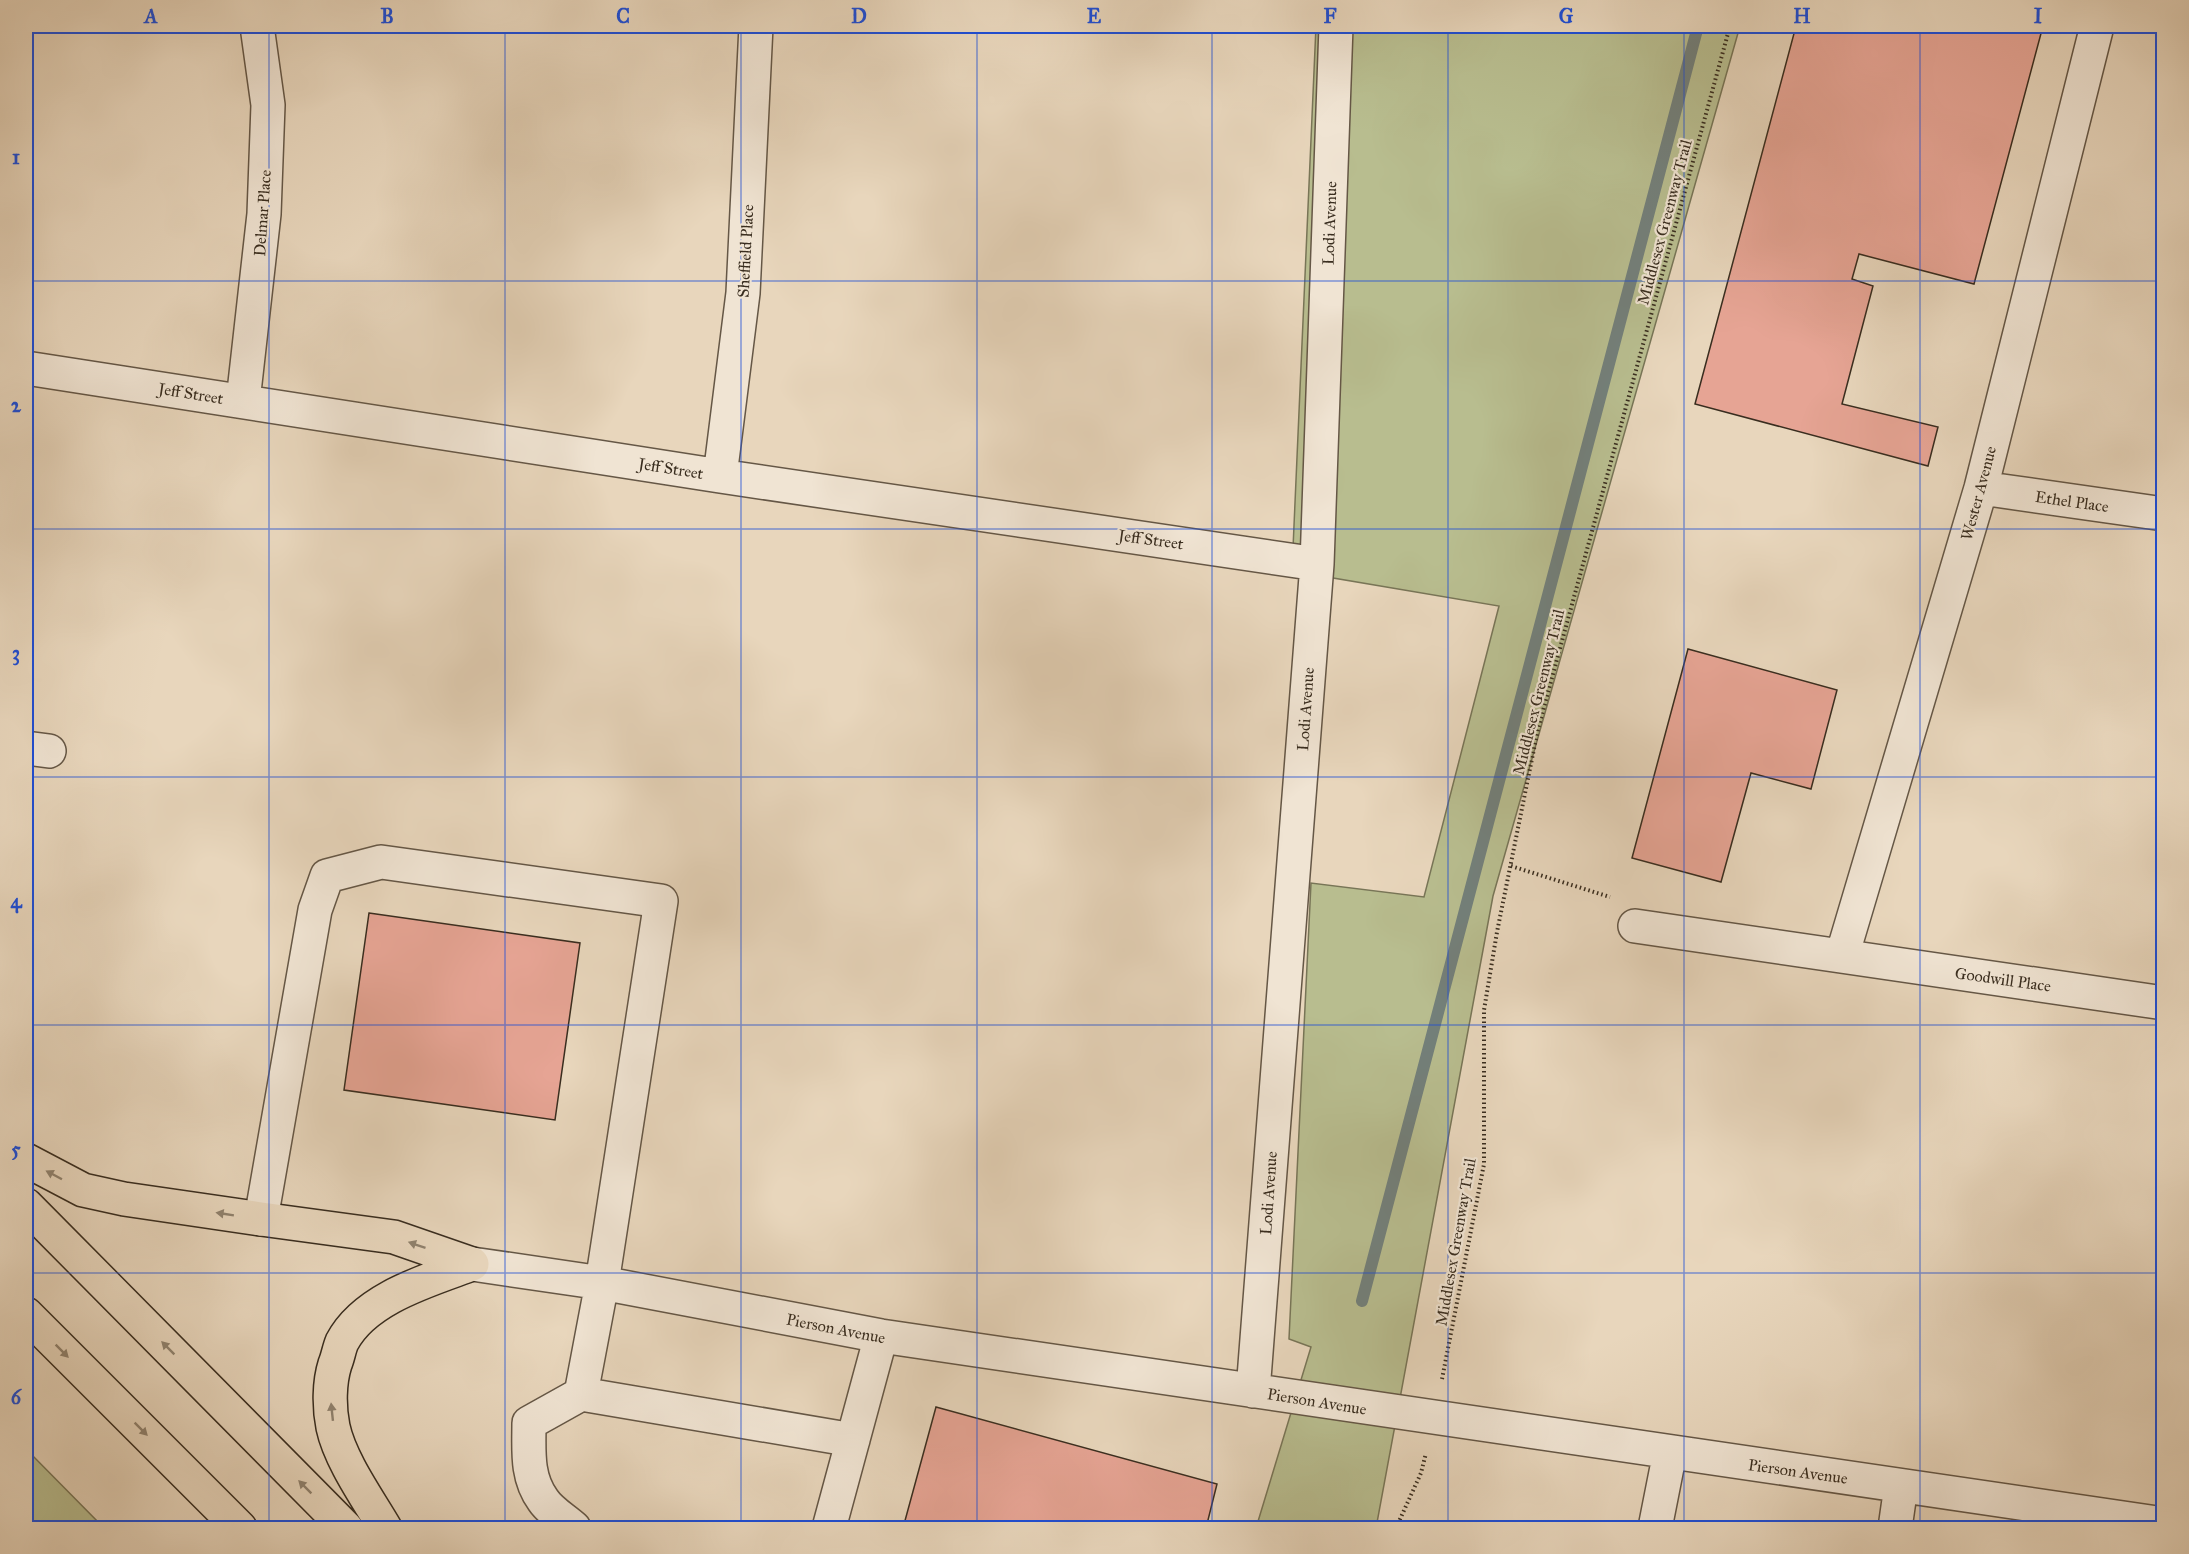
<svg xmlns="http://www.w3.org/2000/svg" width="2189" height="1554" font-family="'IM FELL Great Primer',serif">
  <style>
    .green { fill: #b8bd8f; stroke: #787557; stroke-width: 1.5 }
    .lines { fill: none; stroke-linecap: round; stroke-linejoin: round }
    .stream { stroke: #73807b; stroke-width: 12 }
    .building { fill: #e6a494; stroke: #392d1f; stroke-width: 1.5 }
    .minor-casing { stroke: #655746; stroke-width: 36 }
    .highway-casing { stroke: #392d1f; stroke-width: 36 }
    .path { stroke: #392d1f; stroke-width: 4; stroke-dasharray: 1.5 3; stroke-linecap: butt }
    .minor { stroke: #f0e4d3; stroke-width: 33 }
    .highway { stroke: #e8d6bc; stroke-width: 33 }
    .oneway { fill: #90826e }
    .grid { fill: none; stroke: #1d4ed8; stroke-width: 1.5; stroke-opacity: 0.55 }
    .labels { text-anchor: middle; stroke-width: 4.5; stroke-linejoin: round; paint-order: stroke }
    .street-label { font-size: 16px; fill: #392d1f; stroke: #f0e4d3 }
    .neatline { fill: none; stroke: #1d4ed8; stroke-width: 2 }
    .grid-label { font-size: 20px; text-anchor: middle; font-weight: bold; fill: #1d4ed8 }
  </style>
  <rect width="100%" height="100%" fill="#e8d6bc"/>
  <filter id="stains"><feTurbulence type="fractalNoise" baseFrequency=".00333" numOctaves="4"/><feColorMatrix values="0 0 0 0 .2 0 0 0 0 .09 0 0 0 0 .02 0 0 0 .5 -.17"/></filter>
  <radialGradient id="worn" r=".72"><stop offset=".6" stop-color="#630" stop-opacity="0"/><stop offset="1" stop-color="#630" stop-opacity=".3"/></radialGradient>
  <!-- green -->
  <path class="green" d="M 1316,26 L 1740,26 L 1493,896 L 1376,1528 L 1256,1528 L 1311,1347 L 1289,1339 L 1311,883 L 1424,897 L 1499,606 L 1292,571 Z
    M 26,1449 L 29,1452 L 104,1528 L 26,1528 Z"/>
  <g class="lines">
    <!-- stream -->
    <path class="stream" d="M 1362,1301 L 1698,26"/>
  </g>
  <!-- building -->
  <path class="building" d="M 1796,26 L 2043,26 L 1974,284 L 1859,254 L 1852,279 L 1873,286 L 1842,404 L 1938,427 L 1928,466 L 1695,404 Z
    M 1688,649 L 1837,690 L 1811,789 L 1751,773 L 1721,882 L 1632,858 Z
    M 369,913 L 580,943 L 555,1120 L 344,1090 Z
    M 936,1407 L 1217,1484 L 1206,1528 L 903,1528 Z"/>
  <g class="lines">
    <defs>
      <path id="minor" d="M 26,368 L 720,476 L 1317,564
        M 243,401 L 264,214 L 268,105 L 257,26
        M 720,476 L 743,293 L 756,26
        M 1981,488 L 2164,514
        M 26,748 L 49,751
        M 1635,926 L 2164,1003
        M 1842,956 L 1981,488 L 2097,26
        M 261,1219 L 315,910 L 327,876 L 381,862 L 661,901 L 602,1283 L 581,1394 L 529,1423 C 529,1450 526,1477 543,1500 C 550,1511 564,1519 574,1528
        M 472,1264 L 602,1283 L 881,1336 L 2164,1524
        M 1253,1391 L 1317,564 L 1336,26
        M 581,1394 L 853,1440
        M 829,1528 L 881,1336
        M 1655,1528 L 1670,1452
        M 1895,1528 L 1901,1486"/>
      <path id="highway" d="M 26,1160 L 83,1190 L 124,1199 L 261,1219 L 394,1237 L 472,1264
        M 26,1205 L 346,1528
        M 26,1314 L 240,1528
        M 385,1528 C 368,1499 340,1460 333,1427 C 329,1407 329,1383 335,1364 C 338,1357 339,1349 342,1342 C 365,1298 429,1280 472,1264"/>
    </defs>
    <!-- minor casing -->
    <use href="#minor" class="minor-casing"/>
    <!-- highway casing -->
    <use href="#highway" class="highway-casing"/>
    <!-- path -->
    <path class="path" d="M 1511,866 L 1610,897
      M 1442,1379 L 1484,1164 L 1484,1010 L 1497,932 L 1538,729 L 1730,26
      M 1396,1528 L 1421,1473 L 1426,1453"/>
    <!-- minor -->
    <use href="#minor" class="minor"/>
    <!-- highway -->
    <use href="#highway" class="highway"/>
  </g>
  <!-- one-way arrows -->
  <defs><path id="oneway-solid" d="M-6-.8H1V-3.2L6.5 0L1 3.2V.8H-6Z" transform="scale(1.5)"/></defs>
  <g class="oneway">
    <use href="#oneway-solid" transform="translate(54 1175) rotate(-152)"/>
    <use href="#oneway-solid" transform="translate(225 1214) rotate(-171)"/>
    <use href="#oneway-solid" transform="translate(417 1245) rotate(-161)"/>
    <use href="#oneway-solid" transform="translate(168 1348) rotate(-135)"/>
    <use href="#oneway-solid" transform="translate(62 1351) rotate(45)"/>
    <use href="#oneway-solid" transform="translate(332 1412) rotate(-96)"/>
    <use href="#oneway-solid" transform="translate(141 1429) rotate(45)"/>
    <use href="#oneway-solid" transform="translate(305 1487) rotate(-135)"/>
  </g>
  <!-- grid -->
  <path class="grid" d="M 269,26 L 269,1528M 505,26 L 505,1528M 741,26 L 741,1528M 977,26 L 977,1528M 1212,26 L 1212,1528M 1448,26 L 1448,1528M 1684,26 L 1684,1528M 1920,26 L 1920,1528M 26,281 L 2164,281M 26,529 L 2164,529M 26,777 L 2164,777M 26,1025 L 2164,1025M 26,1273 L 2164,1273"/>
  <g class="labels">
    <!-- street labels -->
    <g class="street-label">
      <text transform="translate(262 213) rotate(-86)" y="6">Delmar Place</text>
      <text transform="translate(1664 222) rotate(-75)" y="6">Middlesex Greenway Trail</text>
      <text transform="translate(1329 223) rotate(-88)" y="6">Lodi Avenue</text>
      <text transform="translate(745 251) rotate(-87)" y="6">Sheffield Place</text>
      <text transform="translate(191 393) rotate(9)" y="6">Jeff Street</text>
      <text transform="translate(671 468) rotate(9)" y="6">Jeff Street</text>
      <text transform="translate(1978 493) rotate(-75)" y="6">Wester Avenue</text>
      <text transform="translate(2072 501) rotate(8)" y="6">Ethel Place</text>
      <text transform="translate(1151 539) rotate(8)" y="6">Jeff Street</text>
      <text transform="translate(1538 692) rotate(-76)" y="6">Middlesex Greenway Trail</text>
      <text transform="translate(1305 709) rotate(-86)" y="6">Lodi Avenue</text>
      <text transform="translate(2003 979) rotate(8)" y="6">Goodwill Place</text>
      <text transform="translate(1268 1193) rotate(-86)" y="6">Lodi Avenue</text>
      <text transform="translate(1455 1242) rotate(-80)" y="6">Middlesex Greenway Trail</text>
      <text transform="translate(836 1328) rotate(11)" y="6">Pierson Avenue</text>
      <text transform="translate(1317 1401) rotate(9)" y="6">Pierson Avenue</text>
      <text transform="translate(1798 1471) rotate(8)" y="6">Pierson Avenue</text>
    </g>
  </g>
  <!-- margin -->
  <rect width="2189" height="1554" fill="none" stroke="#e8d6bc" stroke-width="66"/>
  <rect x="33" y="33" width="2123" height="1488" class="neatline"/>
  <g class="grid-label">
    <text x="151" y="23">A</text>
    <text x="387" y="23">B</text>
    <text x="623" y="23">C</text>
    <text x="859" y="23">D</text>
    <text x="1094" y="23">E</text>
    <text x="1330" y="23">F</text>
    <text x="1566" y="23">G</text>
    <text x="1802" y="23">H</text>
    <text x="2038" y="23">I</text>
    <text x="16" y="164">1</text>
    <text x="16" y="412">2</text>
    <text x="16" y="660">3</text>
    <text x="16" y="908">4</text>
    <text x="16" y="1156">5</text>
    <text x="16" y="1404">6</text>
  </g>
  <rect width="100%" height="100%" filter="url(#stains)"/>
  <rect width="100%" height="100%" fill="url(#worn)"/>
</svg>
